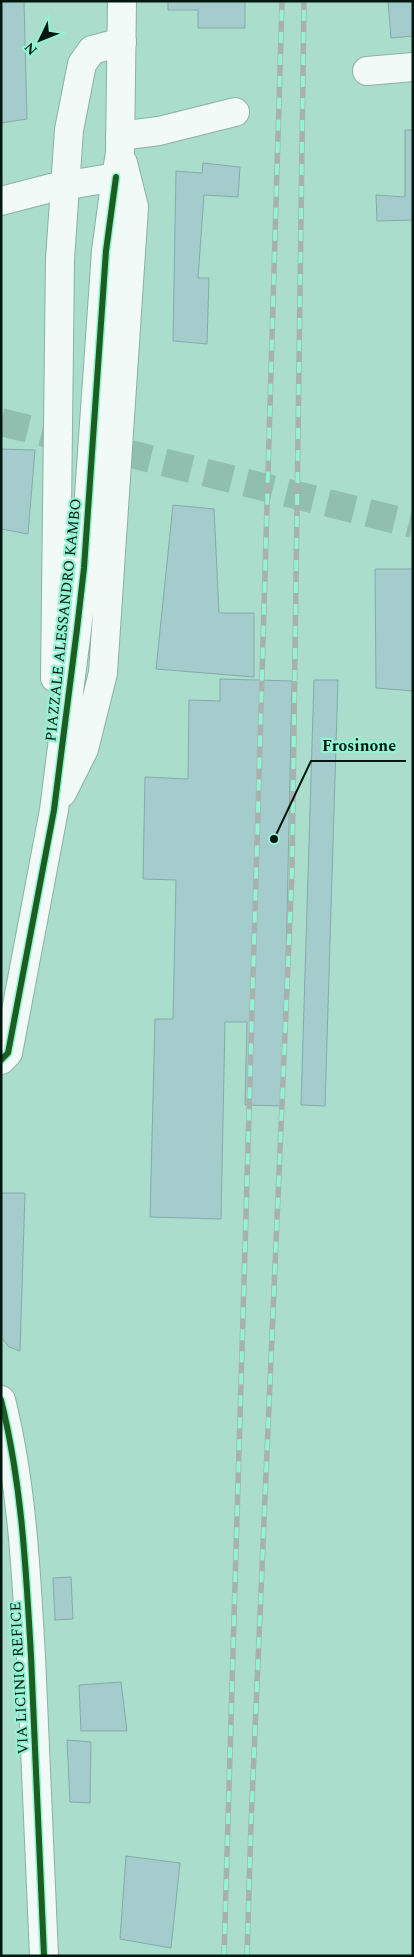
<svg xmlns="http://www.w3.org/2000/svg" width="414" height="1957" font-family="Spectral,serif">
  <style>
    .building { fill: #a5cccd; stroke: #83aaaa }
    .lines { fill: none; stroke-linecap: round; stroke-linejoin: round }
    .minor-tunnel { stroke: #90bfb0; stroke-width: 28; stroke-dasharray: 28 14; stroke-linecap: butt }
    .minor-casing { stroke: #88b2a5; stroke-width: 30 }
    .major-casing { stroke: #88b2a5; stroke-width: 30 }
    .minor { stroke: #f2faf7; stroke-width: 28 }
    .major { stroke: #f2faf7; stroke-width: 28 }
    .rail-casing { stroke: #a7b2af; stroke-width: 5.5 }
    .rail { stroke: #94f3d3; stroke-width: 4; stroke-dasharray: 11; stroke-linecap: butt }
    .cycleway-casing { stroke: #94f3d3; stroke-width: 9 }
    .cycleway { stroke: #1b5e20; stroke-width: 6 }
    .labels { text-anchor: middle; stroke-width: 4.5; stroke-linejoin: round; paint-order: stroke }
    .street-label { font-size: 15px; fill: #001810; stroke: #94f3d3 }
    .leader { fill: none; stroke: #001810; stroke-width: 2 }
    .callout-dot { fill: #001810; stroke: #94f3d3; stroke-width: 2 }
    .callout-label { font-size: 16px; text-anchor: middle; font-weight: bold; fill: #001810; stroke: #94f3d3; stroke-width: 4.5; stroke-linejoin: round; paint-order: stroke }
  </style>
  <rect width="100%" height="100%" fill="#adc"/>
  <!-- building -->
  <path class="building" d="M 1,1 L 24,1 L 27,119 L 1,123 Z
    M 168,1 L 245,1 L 245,28 L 198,28 L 198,10 L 168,10 Z
    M 388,1 L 413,1 L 413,36 L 391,38 Z
    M 405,130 L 413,130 L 413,220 L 377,221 L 376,195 L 405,197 Z
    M 203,163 L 240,167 L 238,197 L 204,195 L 198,278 L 209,278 L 207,344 L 173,341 L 176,171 L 202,173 Z
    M 1,449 L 35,450 L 28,534 L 1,529 Z
    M 173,505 L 214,509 L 219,613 L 254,613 L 254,677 L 156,669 Z
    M 375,569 L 413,569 L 413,691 L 376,688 Z
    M 220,679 L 292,681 L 283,1106 L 245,1105 L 247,1022 L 225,1022 L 221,1219 L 150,1217 L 155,1019 L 173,1019 L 176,880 L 143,879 L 145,777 L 188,779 L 189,700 L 220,701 Z
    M 314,680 L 338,680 L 325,1106 L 301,1105 Z
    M 1,1193 L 25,1193 L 20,1351 L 9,1347 L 1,1337 Z
    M 71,1577 L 73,1619 L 55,1620 L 53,1578 Z
    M 121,1682 L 127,1731 L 81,1731 L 79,1685 Z
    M 67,1740 L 91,1742 L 90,1803 L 70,1802 Z
    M 126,1856 L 180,1863 L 171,1948 L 120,1939 Z"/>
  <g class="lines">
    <!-- minor-tunnel -->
    <path class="minor-tunnel" d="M 1,422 L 413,524"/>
    <defs>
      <path id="minor" d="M 367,71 L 413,67
        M 120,136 L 159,131 L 235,112
        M 55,678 L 60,259 L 69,130 L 82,64 L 92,50 L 122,42
        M 62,793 L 84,749 L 103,673 L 134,207 L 123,163
        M 1,1060 L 8,1053 L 54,810 L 77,629 L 84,568 L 106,251 L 116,177
        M 1,1400 C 22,1484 26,1570 31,1656 C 36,1756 40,1856 44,1956"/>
      <path id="major" d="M 1,201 L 51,188 L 116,177 L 120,153 L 122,1"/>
    </defs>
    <!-- minor casing -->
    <use href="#minor" class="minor-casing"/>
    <!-- major casing -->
    <use href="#major" class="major-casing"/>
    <!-- minor -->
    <use href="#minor" class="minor"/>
    <!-- major -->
    <use href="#major" class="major"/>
    <defs>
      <path id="rail" d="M 224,1956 L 282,1
        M 247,1956 L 251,1824 L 292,871 L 304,1"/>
    </defs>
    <!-- rail casing -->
    <use href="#rail" class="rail-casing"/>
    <!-- rail -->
    <use href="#rail" class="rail"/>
    <defs>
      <path id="cycleway" d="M 1,1060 L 8,1053 L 54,810 L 77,629 L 84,568 L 106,251 L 116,177
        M 1,1400 C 22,1484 26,1570 31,1656 C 36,1756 40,1856 44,1956"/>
    </defs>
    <!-- cycleway casing -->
    <use href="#cycleway" class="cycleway-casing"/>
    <!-- cycleway -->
    <use href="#cycleway" class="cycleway"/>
  </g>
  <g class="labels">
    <!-- street labels -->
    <g class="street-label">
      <text transform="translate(63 620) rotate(-84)" y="5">PIAZZALE ALESSANDRO KAMBO</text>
      <text transform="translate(19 1678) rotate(-93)" y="5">VIA LICINIO REFICE</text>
    </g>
  </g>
  <!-- callouts -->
  <path class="leader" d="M274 839L311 761H406"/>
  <circle class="callout-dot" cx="274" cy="839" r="5"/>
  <g class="callout-label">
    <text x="359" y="751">Frosinone</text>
  </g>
  <!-- border -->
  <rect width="414" height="1957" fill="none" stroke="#001810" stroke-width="5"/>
  <!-- north arrow -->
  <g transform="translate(40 40) rotate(227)" stroke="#94f3d3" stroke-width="4" paint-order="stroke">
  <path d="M0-4L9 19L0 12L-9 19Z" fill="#001810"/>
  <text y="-8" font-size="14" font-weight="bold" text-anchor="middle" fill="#001810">N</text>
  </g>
</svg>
